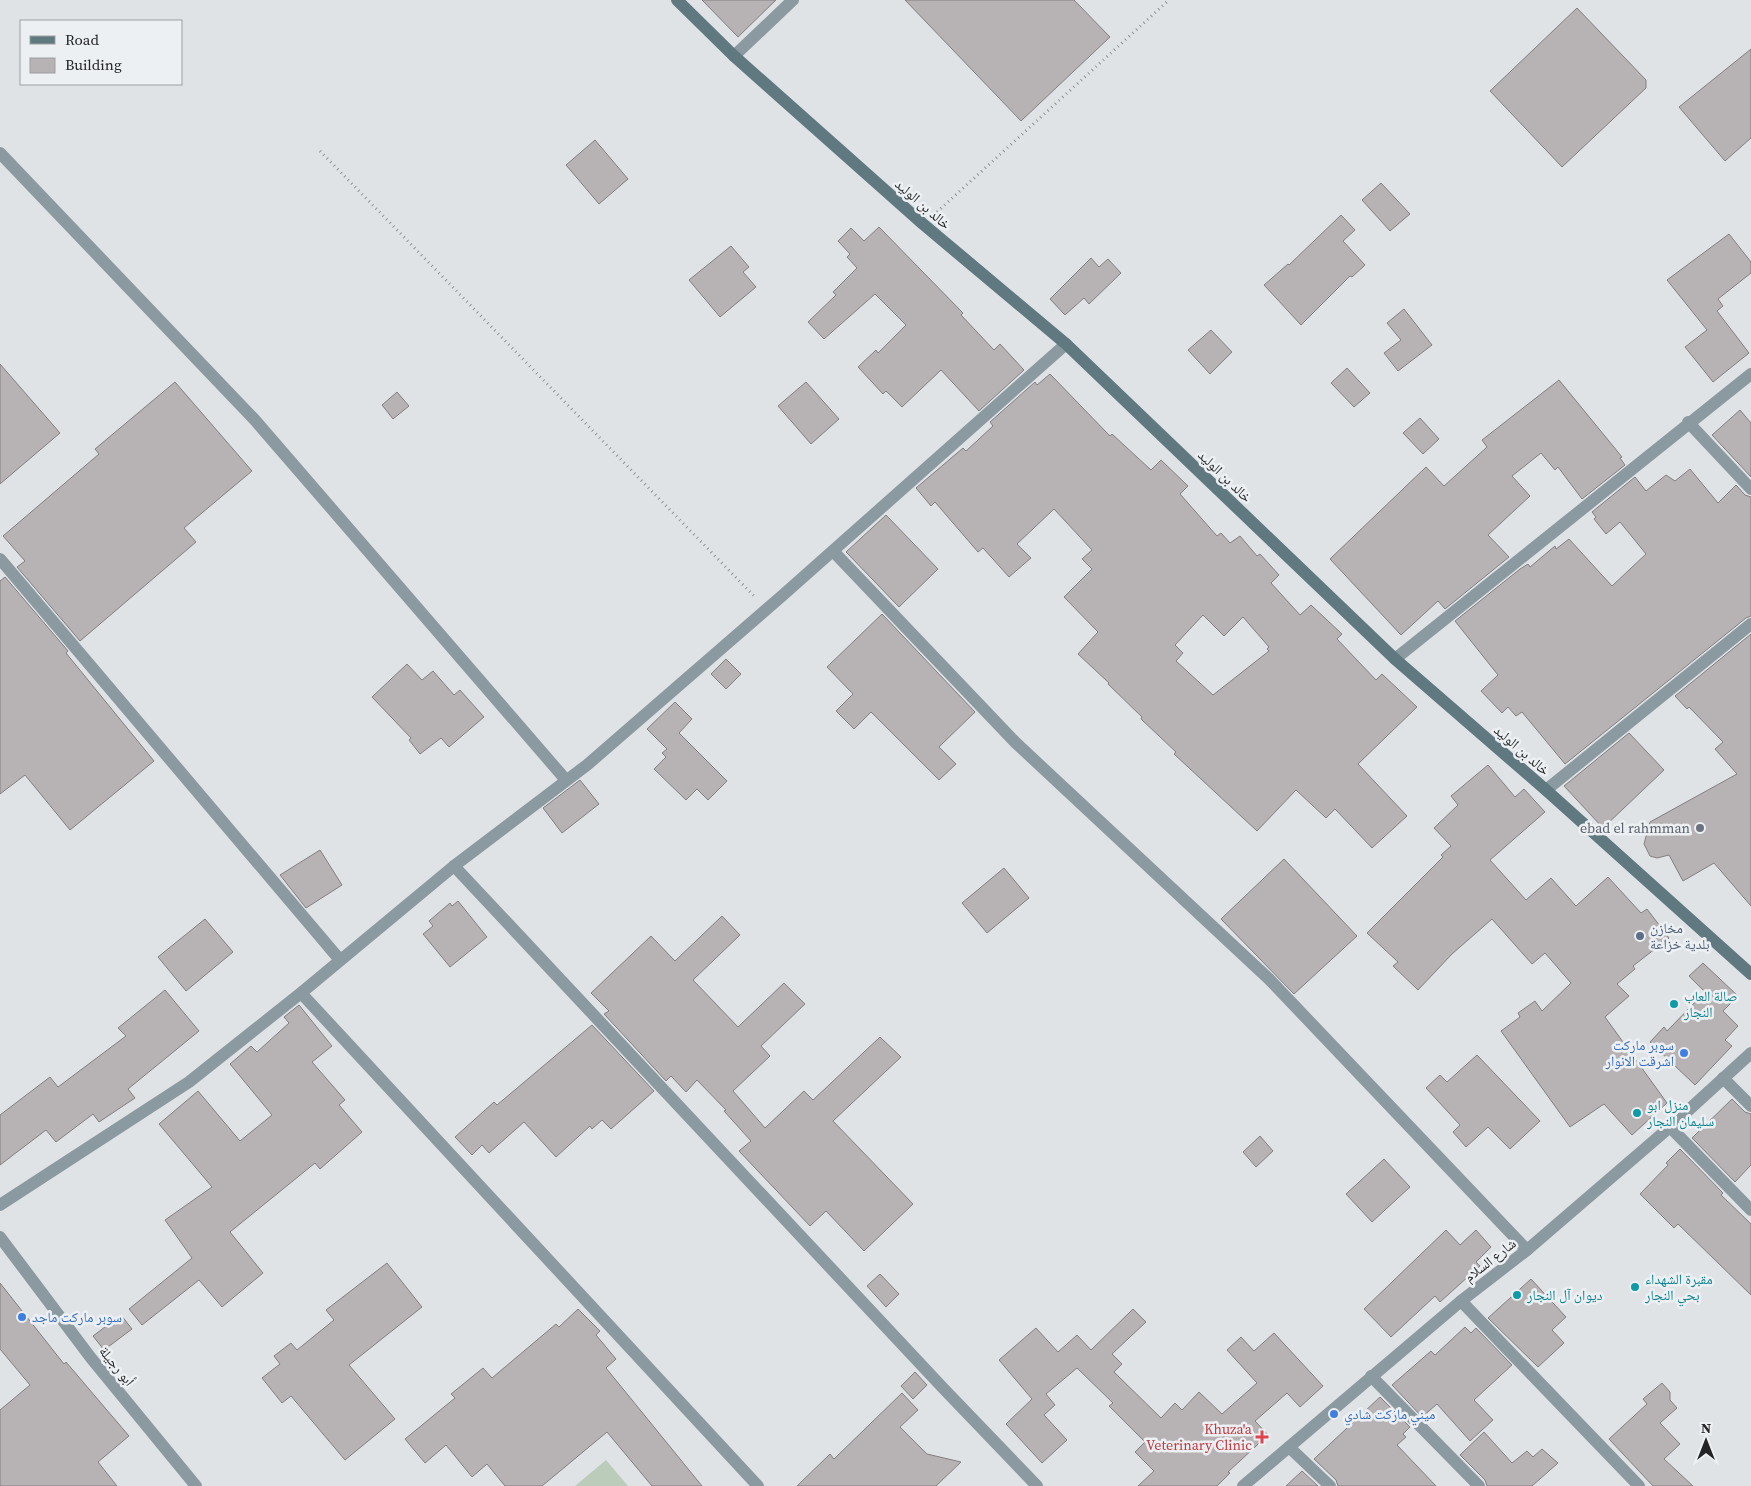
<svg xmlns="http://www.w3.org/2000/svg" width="1751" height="1486" font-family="'Source Serif 4','Noto Naskh Arabic',serif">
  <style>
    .green { fill: #bbccba }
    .building { fill: #b7b2b4; stroke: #837f80; fill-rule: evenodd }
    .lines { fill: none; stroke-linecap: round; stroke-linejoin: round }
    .path { stroke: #919396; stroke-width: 3; stroke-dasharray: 1 4; stroke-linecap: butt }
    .service { stroke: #8b9aa0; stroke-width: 12 }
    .minor { stroke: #8b9aa0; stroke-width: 12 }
    .tertiary { stroke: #8b9aa0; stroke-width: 12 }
    .secondary { stroke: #607880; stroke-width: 12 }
    .worship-dot { fill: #6b7280; stroke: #edf0f3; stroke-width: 2 }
    .service-dot { fill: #5c6f8a; stroke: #edf0f3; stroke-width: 2 }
    .culture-dot { fill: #0f9aa8; stroke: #edf0f3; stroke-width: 2 }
    .shop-dot { fill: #3f7fe0; stroke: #edf0f3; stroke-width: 2 }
    .health-dot { fill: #e0444e; stroke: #edf0f3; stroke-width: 2 }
    .labels { text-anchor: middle; stroke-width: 5; stroke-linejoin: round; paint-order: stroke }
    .street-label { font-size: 14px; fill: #242526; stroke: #edf0f3 }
    .worship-label { font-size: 14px; fill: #5b616d; stroke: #edf0f3; text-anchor: end }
    .service-label { font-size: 14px; fill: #4e5e75; stroke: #edf0f3; text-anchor: start }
    .culture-label { font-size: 14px; fill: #0d838f; stroke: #edf0f3; text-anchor: start }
    .shop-label { font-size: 14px; fill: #366cbe; stroke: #edf0f3; text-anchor: start }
    .health-label { font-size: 14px; fill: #be3a42; stroke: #edf0f3; text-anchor: end }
  </style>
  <rect width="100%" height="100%" fill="#e0e3e6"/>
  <!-- green -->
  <path class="green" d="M 606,1460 L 628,1486 L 575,1486 Z"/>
  <!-- building -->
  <path class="building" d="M 702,0 L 776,0 L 738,37 Z
    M 905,0 L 1074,0 L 1110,37 L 1021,121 Z
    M 1577,8 L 1646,80 L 1646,88 L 1562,167 L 1490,91 Z
    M 1751,49 L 1751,138 L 1725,161 L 1679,107 Z
    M 595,140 L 628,179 L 599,204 L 566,165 Z
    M 1381,183 L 1410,214 L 1390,231 L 1362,200 Z
    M 1341,215 L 1355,230 L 1343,241 L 1365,265 L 1352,277 L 1350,276 L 1301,325 L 1264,285 L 1288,264 L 1289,265 Z
    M 879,227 L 963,313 L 961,315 L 994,350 L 1000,344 L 1024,370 L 979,411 L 941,370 L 902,407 L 886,391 L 883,394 L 858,367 L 876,350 L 878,353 L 906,325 L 875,294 L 824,339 L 808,322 L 836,295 L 833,292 L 857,268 L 847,257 L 850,254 L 838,241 L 851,228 L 864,241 Z
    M 1729,234 L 1751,262 L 1751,273 L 1718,299 L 1723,306 L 1717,311 L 1749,353 L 1713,382 L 1685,347 L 1707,330 L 1667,280 Z
    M 731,246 L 749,267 L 743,272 L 756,287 L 720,317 L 689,280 Z
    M 1091,258 L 1099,267 L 1108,259 L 1121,273 L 1089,304 L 1084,298 L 1065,315 L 1050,299 Z
    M 1404,309 L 1432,345 L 1398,371 L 1384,353 L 1401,340 L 1387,323 Z
    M 1211,330 L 1232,352 L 1210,374 L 1188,350 Z
    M 0,364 L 60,433 L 0,484 Z
    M 1347,368 L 1370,393 L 1354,407 L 1331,383 Z
    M 1050,374 L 1110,436 L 1112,434 L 1151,470 L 1161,460 L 1188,486 L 1180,494 L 1217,536 L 1221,533 L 1230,543 L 1240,536 L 1257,556 L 1260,554 L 1279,575 L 1271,583 L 1300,615 L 1311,605 L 1342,634 L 1337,639 L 1376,680 L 1382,674 L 1417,707 L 1358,764 L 1407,816 L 1372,848 L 1335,809 L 1326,818 L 1296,790 L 1257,831 L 1174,754 L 1176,752 L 1141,719 L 1142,717 L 1108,684 L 1109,683 L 1078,654 L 1098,632 L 1064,597 L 1092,569 L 1082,559 L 1092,550 L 1054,509 L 1017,544 L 1031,558 L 1009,577 L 983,548 L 978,552 L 935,502 L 931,506 L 916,488 L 963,448 L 966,451 L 993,426 L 990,422 L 1035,382 L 1037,385 ZM 1203,615 L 1224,636 L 1243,617 L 1269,647 L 1267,649 L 1269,651 L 1213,695 L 1176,661 L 1183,653 L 1175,645 Z
    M 1559,380 L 1622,457 L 1620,458 L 1625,465 L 1582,499 L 1558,467 L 1555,470 L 1541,453 L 1512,476 L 1530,496 L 1488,535 L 1509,557 L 1445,609 L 1438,601 L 1401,635 L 1330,559 L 1426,467 L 1444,486 L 1487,447 L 1482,440 Z
    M 175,382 L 252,471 L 184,528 L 196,542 L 80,641 L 17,567 L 25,561 L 3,536 L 99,454 L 95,449 Z
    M 806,382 L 839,419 L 811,444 L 778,406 Z
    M 397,392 L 409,406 L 393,419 L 382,405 Z
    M 1740,410 L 1751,423 L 1751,477 L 1712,435 Z
    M 1420,418 L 1439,439 L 1423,454 L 1403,433 Z
    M 1690,469 L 1718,503 L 1736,485 L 1745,495 L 1751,497 L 1751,616 L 1746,618 L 1565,764 L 1522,712 L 1516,716 L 1508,707 L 1502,713 L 1481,691 L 1498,675 L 1455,621 L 1520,569 L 1528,564 L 1530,567 L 1555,546 L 1556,549 L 1569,539 L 1612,586 L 1646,554 L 1620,522 L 1606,534 L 1594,519 L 1596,517 L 1592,512 L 1635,477 L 1646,491 L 1666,475 L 1675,481 Z
    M 886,515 L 938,569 L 899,607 L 846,552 Z
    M 5,577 L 68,651 L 66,653 L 154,761 L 70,830 L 25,775 L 0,794 L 0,581 Z
    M 882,614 L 975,712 L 939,747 L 956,764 L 939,780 L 871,712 L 854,729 L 836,711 L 853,694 L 827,667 Z
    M 1751,634 L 1751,906 L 1714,863 L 1683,881 L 1669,855 L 1657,858 L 1650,856 L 1644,844 L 1650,822 L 1737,774 L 1715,749 L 1723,742 L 1689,707 L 1687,709 L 1675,696 Z
    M 726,659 L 741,674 L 726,689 L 711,674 Z
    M 407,664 L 422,680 L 433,671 L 454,695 L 460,690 L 484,717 L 449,747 L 441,738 L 420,754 L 409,740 L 411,738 L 372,697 Z
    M 675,702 L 692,719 L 679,733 L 727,781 L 708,800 L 697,789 L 686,800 L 654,769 L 666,757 L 662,753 L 667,749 L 647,729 Z
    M 1629,733 L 1664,770 L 1603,828 L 1564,786 Z
    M 1488,765 L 1515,797 L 1524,789 L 1545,812 L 1490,860 L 1526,900 L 1551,878 L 1576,906 L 1608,877 L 1641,913 L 1647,909 L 1669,938 L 1633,966 L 1635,969 L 1617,984 L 1629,996 L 1605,1017 L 1667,1103 L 1632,1135 L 1604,1104 L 1570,1127 L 1501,1031 L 1520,1017 L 1518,1013 L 1535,1001 L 1542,1011 L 1571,983 L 1545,953 L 1532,964 L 1492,919 L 1452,954 L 1418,990 L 1393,966 L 1398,962 L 1367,933 L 1443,857 L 1441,855 L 1451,846 L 1434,828 L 1458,805 L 1451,796 Z
    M 580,780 L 599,804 L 562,833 L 543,808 Z
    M 320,850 L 342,885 L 306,908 L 280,875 Z
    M 1284,859 L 1357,936 L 1294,994 L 1221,919 Z
    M 1004,868 L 1029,898 L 987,933 L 962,903 Z
    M 458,901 L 487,937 L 450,967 L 423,934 L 433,926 L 429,921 L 450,903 L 452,906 Z
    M 722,916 L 740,935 L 693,980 L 738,1027 L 784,983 L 805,1004 L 761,1046 L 770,1056 L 733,1091 L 765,1128 L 804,1091 L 813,1100 L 880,1037 L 901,1057 L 833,1121 L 913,1204 L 864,1251 L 826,1211 L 810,1226 L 739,1151 L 751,1141 L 724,1111 L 726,1110 L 697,1080 L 686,1092 L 671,1076 L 666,1081 L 604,1014 L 609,1011 L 591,993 L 651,936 L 675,961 Z
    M 205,919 L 233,952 L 186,991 L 158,957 Z
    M 1703,963 L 1738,996 L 1723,1011 L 1738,1026 L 1725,1040 L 1732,1046 L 1695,1085 L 1650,1042 L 1664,1027 L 1667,1031 L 1705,992 L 1689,976 Z
    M 165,990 L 199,1031 L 128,1089 L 135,1098 L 99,1122 L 93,1114 L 56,1142 L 46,1130 L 0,1165 L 0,1115 L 50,1077 L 58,1087 L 126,1036 L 118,1028 Z
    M 299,1005 L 332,1046 L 312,1062 L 345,1100 L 339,1105 L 362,1132 L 320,1169 L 315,1163 L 230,1232 L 263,1273 L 222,1307 L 199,1280 L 142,1325 L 129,1309 L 192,1258 L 165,1220 L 212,1187 L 159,1124 L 198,1091 L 240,1141 L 272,1115 L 230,1064 L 251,1046 L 257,1052 L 289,1023 L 284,1017 Z
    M 592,1025 L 654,1091 L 611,1129 L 602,1120 L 592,1129 L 590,1126 L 556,1157 L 524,1122 L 489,1153 L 482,1145 L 472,1155 L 455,1137 L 494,1102 L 497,1105 Z
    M 1477,1055 L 1540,1121 L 1510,1149 L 1488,1127 L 1466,1147 L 1453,1132 L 1460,1125 L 1426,1088 L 1440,1075 L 1447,1082 Z
    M 1732,1099 L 1745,1112 L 1751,1114 L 1751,1165 L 1735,1182 L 1692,1138 Z
    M 1260,1136 L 1273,1151 L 1256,1167 L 1243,1152 Z
    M 1680,1149 L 1723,1193 L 1721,1195 L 1751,1224 L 1751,1295 L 1678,1224 L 1674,1228 L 1640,1194 L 1668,1165 L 1666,1163 Z
    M 1384,1159 L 1410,1187 L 1372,1222 L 1346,1194 Z
    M 1446,1230 L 1460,1245 L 1476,1230 L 1491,1247 L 1476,1262 L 1480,1266 L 1440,1302 L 1435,1296 L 1391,1337 L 1364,1309 Z
    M 387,1263 L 422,1307 L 349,1365 L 395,1419 L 345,1460 L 291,1396 L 282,1403 L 262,1378 L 280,1364 L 274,1356 L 291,1343 L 297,1350 L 334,1320 L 326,1310 Z
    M 880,1274 L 899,1294 L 886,1307 L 867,1286 Z
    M 1531,1279 L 1566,1317 L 1552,1330 L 1564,1343 L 1538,1367 L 1488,1318 Z
    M 0,1283 L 64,1364 L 66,1362 L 129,1436 L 98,1462 L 117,1486 L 0,1486 L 0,1410 L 30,1385 L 0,1349 Z
    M 578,1309 L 600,1331 L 596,1335 L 616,1359 L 606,1368 L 702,1486 L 652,1486 L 607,1432 L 542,1486 L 505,1486 L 487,1464 L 472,1477 L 446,1445 L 425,1463 L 405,1439 L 455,1398 L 451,1394 L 483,1368 L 492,1378 L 556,1324 L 559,1327 Z
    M 1133,1309 L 1146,1322 L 1112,1354 L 1122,1364 L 1114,1372 L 1161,1418 L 1175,1403 L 1182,1410 L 1199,1392 L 1222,1414 L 1257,1383 L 1227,1350 L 1241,1337 L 1254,1351 L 1274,1333 L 1323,1386 L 1300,1407 L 1287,1393 L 1255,1421 L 1268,1435 L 1228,1472 L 1230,1473 L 1217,1486 L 1138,1486 L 1154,1471 L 1135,1452 L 1145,1442 L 1109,1406 L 1113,1403 L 1077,1368 L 1046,1394 L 1055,1405 L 1044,1415 L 1067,1440 L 1042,1463 L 1006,1424 L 1032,1399 L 999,1360 L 1036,1328 L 1058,1352 L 1077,1335 L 1091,1350 Z
    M 121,1315 L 132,1329 L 104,1350 L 93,1336 Z
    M 1465,1327 L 1471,1333 L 1476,1328 L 1512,1365 L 1474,1400 L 1493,1420 L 1470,1441 L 1437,1404 L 1422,1417 L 1392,1385 L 1431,1351 L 1435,1355 Z
    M 915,1372 L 927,1385 L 913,1399 L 901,1386 Z
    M 1662,1383 L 1670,1392 L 1670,1400 L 1677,1408 L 1660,1423 L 1680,1444 L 1664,1459 L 1693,1486 L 1653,1486 L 1609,1439 L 1647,1404 L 1643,1399 Z
    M 902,1393 L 918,1410 L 900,1427 L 927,1454 L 961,1462 L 936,1486 L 797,1486 L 830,1454 L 834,1459 Z
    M 1380,1397 L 1410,1427 L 1403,1434 L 1406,1437 L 1397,1445 L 1436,1486 L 1338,1486 L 1336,1480 L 1314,1459 Z
    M 1484,1432 L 1512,1463 L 1527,1451 L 1533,1457 L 1542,1449 L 1558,1463 L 1532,1486 L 1487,1486 L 1485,1480 L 1460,1455 Z
    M 1302,1471 L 1318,1486 L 1286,1486 Z"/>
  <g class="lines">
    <!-- path -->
    <path class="path" d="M 320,151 L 754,596
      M 937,212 L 1169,0"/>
    <!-- service -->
    <path class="service" d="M 734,56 L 793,0
      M 833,551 L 1016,743 L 1269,979 L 1527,1250
      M 0,559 L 340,960
      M 454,866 L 943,1388 L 1037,1486
      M 1289,1447 L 1330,1486"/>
    <!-- minor -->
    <path class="minor" d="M 0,153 L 254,419 L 566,780
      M 1688,422 L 1751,489
      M 1395,659 L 1751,374
      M 1546,790 L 1751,624
      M 301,993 L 758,1486
      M 1723,1078 L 1751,1106
      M 1670,1127 L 1751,1210
      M 0,1205 L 189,1082 L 301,993 L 454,866 L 587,765 L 783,595 L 1066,344
      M 1461,1301 L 1639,1486
      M 1371,1376 L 1479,1486"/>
    <!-- tertiary -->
    <path class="tertiary" d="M 0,1237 L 91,1358 L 196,1486
      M 1243,1486 L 1461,1301 L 1527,1250 L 1670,1127 L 1751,1053"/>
    <!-- secondary -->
    <path class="secondary" d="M 677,0 L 734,56 L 923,224 L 1066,344 L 1395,659 L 1546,790 L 1751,974"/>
  </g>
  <!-- markers -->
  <circle class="worship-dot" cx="1700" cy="828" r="5"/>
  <circle class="service-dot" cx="1640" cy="936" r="5"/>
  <g class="culture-dot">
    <circle cx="1674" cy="1004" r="5"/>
    <circle cx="1637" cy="1113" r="5"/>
    <circle cx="1635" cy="1287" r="5"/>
    <circle cx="1517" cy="1295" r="5"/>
  </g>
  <g class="shop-dot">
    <circle cx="1684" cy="1053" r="5"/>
    <circle cx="22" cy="1317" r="5"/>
    <circle cx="1334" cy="1414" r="5"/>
  </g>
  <path class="health-dot" d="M1259.5 1429.5h5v5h5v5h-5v5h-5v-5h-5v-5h5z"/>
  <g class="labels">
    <!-- street labels -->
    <g class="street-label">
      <text transform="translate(923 204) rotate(41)" y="5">خالد بن الوليد</text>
      <text transform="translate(1225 476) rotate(44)" y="5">خالد بن الوليد</text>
      <text transform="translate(1522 750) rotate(41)" y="5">خالد بن الوليد</text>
      <text transform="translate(1490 1260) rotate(-38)" y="5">شارع السلام</text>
      <text transform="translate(117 1366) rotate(51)" y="5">أبو رجيلة</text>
    </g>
    <!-- worship labels -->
    <g class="worship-label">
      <text x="1690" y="833">ebad el rahmman</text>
    </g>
    <!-- service labels -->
    <g class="service-label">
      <text x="1650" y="933">مخازن<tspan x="1650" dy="16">بلدية خزاعة</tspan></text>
    </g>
    <!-- culture labels -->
    <g class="culture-label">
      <text x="1684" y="1001">صالة العاب<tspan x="1684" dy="16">النجار</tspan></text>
      <text x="1647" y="1110">منزل ابو<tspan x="1647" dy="16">سليمان النجار</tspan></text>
      <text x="1645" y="1284">مقبرة الشهداء<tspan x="1645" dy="16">بحي النجار</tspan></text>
      <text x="1527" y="1300">ديوان آل النجار</text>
    </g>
    <!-- shop labels -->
    <g class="shop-label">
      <text x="1674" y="1050" text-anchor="end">سوبر ماركت<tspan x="1674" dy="16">اشرقت الانوار</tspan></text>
      <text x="32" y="1322">سوبر ماركت ماجد</text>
      <text x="1344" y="1419">ميني ماركت شادي</text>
    </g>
    <!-- health labels -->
    <g class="health-label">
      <text x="1252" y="1434">Khuza'a<tspan x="1252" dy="16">Veterinary Clinic</tspan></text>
    </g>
  </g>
  <!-- legend -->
  <rect x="20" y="20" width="162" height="65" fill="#edf0f3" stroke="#9d9fa1"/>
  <rect x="30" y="36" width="25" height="8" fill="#607880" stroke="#9d9fa1"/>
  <text x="65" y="45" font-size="15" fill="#242526">Road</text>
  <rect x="30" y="58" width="25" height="15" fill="#b7b2b4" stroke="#9d9fa1"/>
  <text x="65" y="70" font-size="15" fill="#242526">Building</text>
  <!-- north arrow -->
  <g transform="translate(1706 1441)" stroke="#edf0f3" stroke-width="4" paint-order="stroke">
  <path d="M0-4L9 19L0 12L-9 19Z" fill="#242526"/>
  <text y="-8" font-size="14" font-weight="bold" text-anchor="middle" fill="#242526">N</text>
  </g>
</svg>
